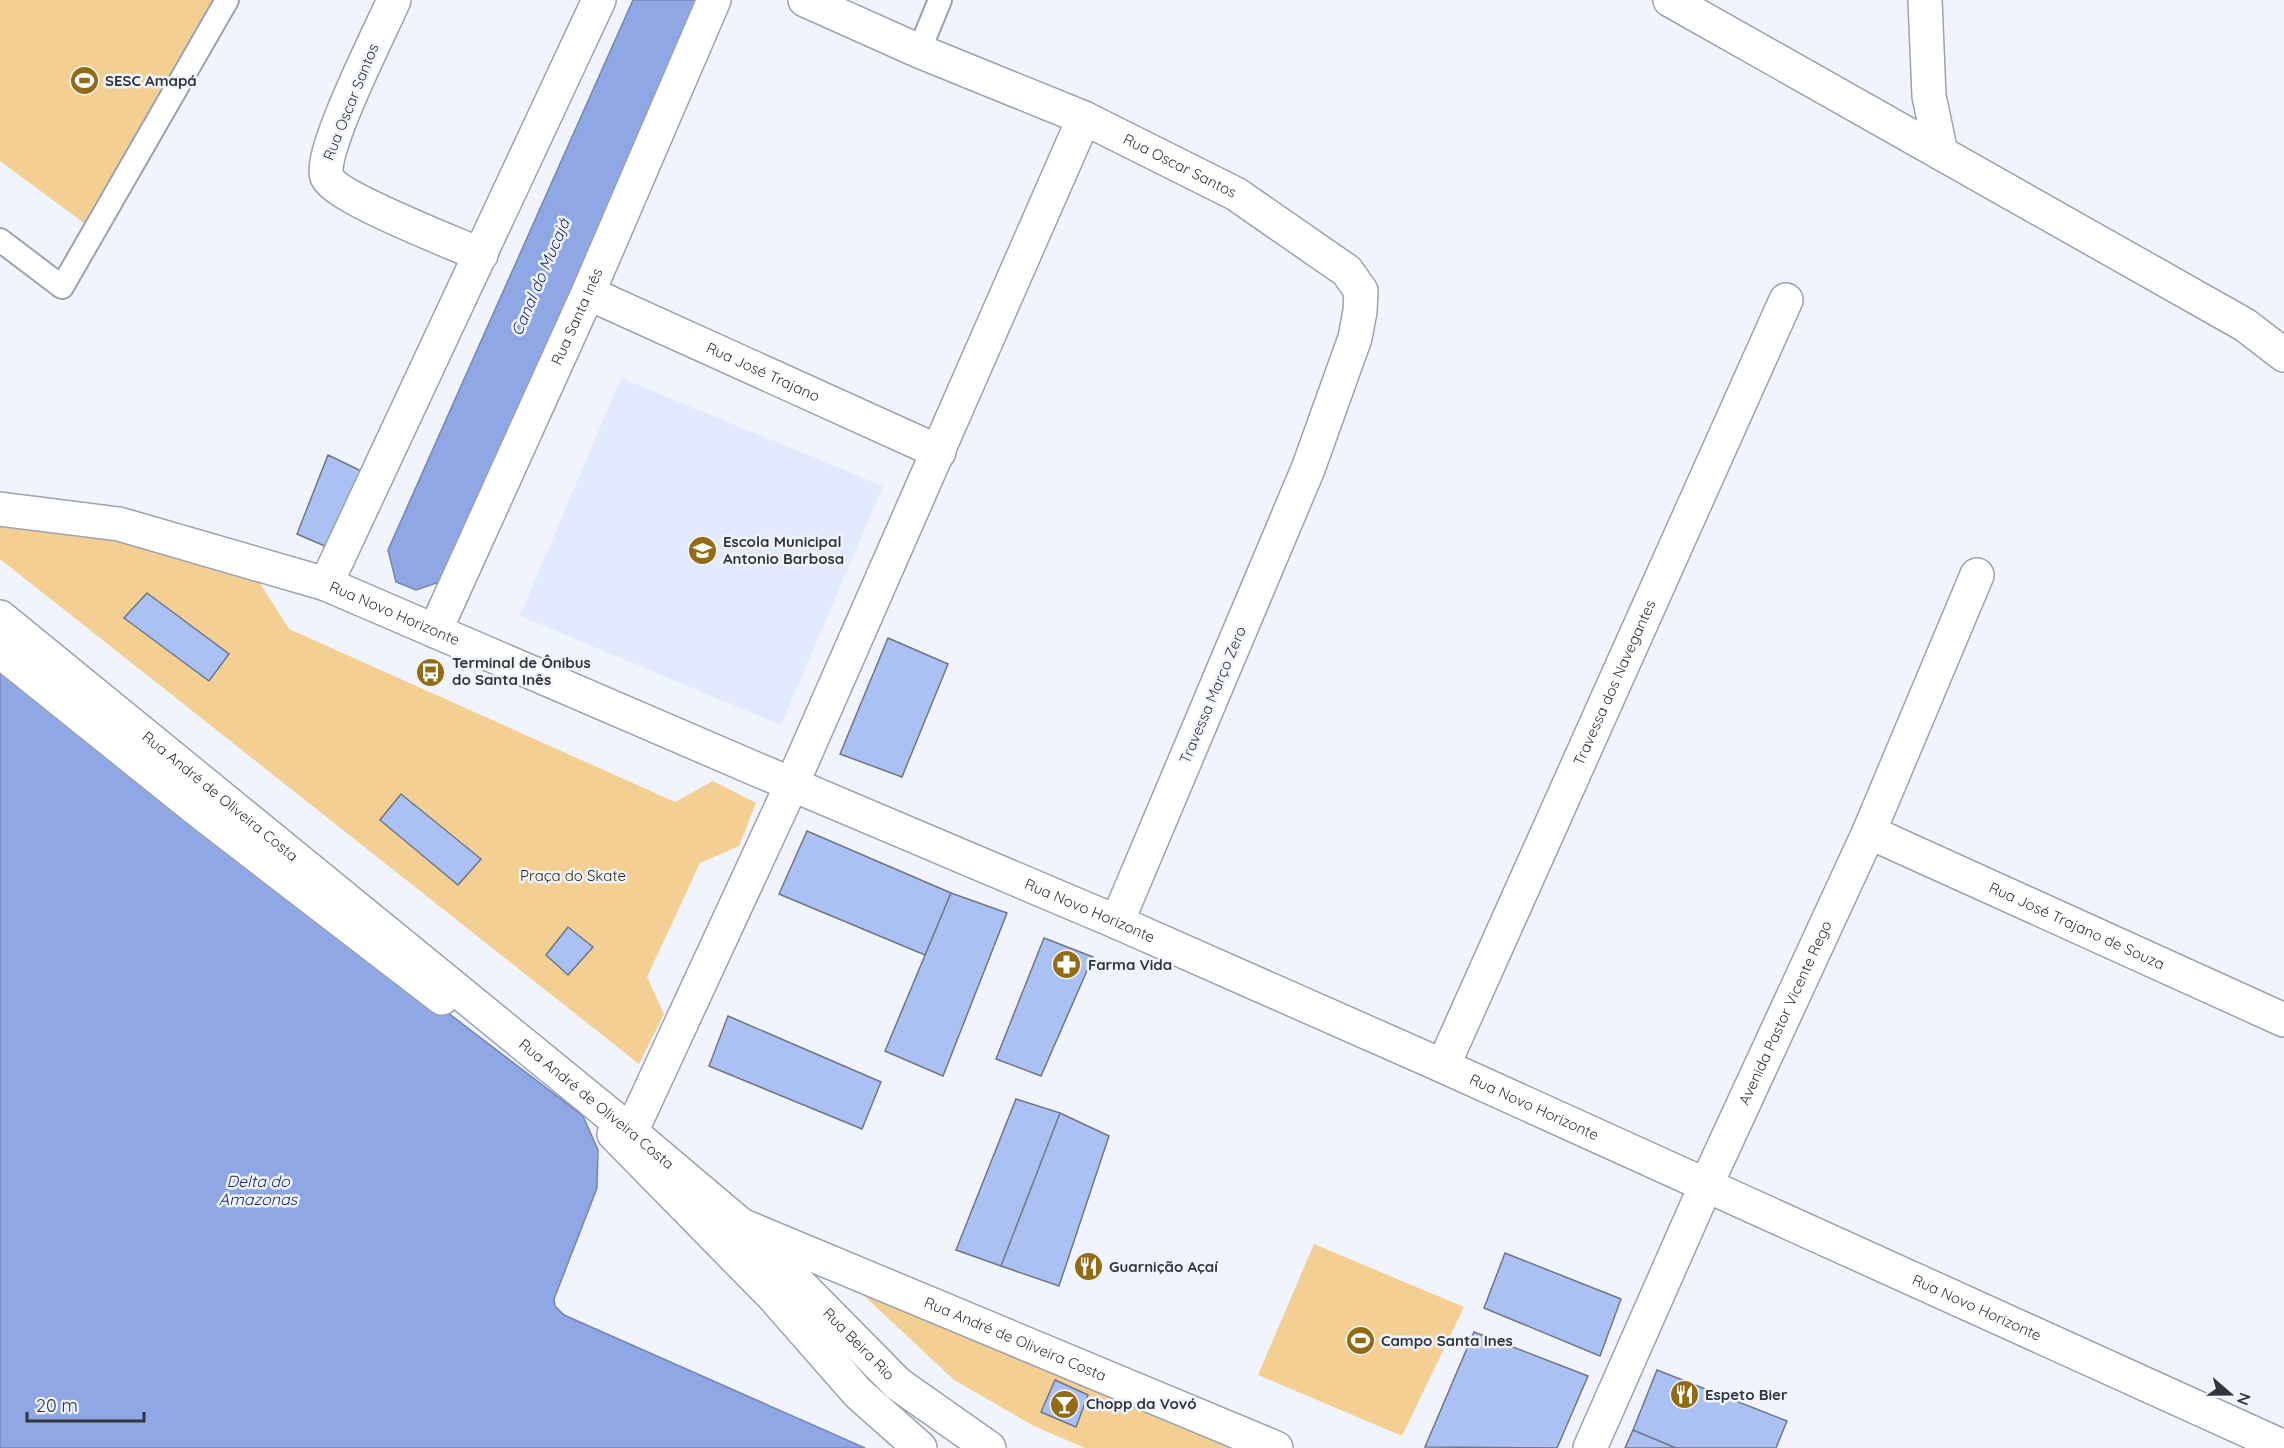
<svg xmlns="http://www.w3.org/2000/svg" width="2284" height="1448" font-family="Quicksand,sans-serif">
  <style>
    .built { fill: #e1eaff }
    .green { fill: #f3cf94 }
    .water { fill: #8fa8e5; stroke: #7386b2; stroke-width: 1.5 }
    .building { fill: #acc1f3; stroke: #6e7586; stroke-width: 1.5 }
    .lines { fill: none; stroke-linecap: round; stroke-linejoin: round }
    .service-casing { stroke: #9aa2b3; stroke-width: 26 }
    .pedestrian-casing { stroke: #9aa2b3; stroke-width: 36 }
    .minor-casing { stroke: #9aa2b3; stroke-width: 36 }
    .secondary-casing { stroke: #9aa2b3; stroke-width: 36 }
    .service { stroke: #fff; stroke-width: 22 }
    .pedestrian { stroke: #fff; stroke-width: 33 }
    .minor { stroke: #fff; stroke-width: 33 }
    .secondary { stroke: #fff; stroke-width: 33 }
    .labels { text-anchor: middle; stroke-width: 5; stroke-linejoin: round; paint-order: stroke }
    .poi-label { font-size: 15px; font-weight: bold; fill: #32353c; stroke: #f1f4fc; text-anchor: start }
    .street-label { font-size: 15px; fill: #32353c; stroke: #f1f4fc }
    .park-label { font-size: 15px; fill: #362609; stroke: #f1f4fc }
    .water-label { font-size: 16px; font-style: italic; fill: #16296f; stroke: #f1f4fc }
  </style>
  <rect width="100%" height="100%" fill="#f1f4fc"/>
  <!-- built -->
  <path class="built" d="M 621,378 L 883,486 L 781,725 L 520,616 Z"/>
  <!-- green -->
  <path class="green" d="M 0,0 L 214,0 L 84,223 L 0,161 Z
    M 0,515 L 149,545 L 256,577 L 289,629 L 675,802 L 713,781 L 756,803 L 739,846 L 700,863 L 647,977 L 664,1014 L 639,1064 L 0,559 Z
    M 1314,1244 L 1464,1307 L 1402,1436 L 1258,1375 Z
    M 842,1275 L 1239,1448 L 1085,1448 L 1034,1426 L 954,1380 Z"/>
  <!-- water -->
  <path class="water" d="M 633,0 L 700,0 L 443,581 L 416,590 L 396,582 L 388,550 Z
    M 0,671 L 583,1116 L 598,1150 L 597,1188 L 554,1299 L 555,1306 L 564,1315 L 865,1448 L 0,1448 Z"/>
  <!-- building -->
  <path class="building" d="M 328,455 L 376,478 L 341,553 L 297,534 Z
    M 147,593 L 229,654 L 209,681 L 124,618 Z
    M 888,638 L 948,664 L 902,777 L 840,754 Z
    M 401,794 L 481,859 L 458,885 L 380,820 Z
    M 807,831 L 951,893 L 925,955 L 779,894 Z
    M 951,893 L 1007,913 L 943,1076 L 885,1051 Z
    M 568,927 L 593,947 L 568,975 L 546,955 Z
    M 1044,938 L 1093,957 L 1041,1076 L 996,1059 Z
    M 728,1016 L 881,1082 L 862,1129 L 709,1066 Z
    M 1016,1099 L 1060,1113 L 1001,1266 L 956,1250 Z
    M 1060,1113 L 1109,1136 L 1059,1286 L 1001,1266 Z
    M 1505,1253 L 1621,1299 L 1600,1356 L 1484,1308 Z
    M 1474,1332 L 1588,1376 L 1557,1448 L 1425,1447 Z
    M 1657,1370 L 1787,1421 L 1776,1448 L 1676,1448 L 1633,1430 Z
    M 1055,1380 L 1088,1395 L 1076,1427 L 1041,1412 Z
    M 1633,1430 L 1676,1448 L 1625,1448 Z"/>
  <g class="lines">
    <defs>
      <path id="service" d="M 919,51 L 940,0
        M 0,240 L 62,287 L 227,0"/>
      <path id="pedestrian" d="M 0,651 L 199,811 L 442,998
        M 614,1134 L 773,1296 L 858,1393 L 920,1448"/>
      <g id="minor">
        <path d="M 394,0 C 382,28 317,155 327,177 C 337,198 454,243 481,255"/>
        <path id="s1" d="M 805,0 L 919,51 L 1084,118 L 1236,194 L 1347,271 L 1361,291 L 1360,311 L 1355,338 L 1308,469 L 1117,922"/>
        <path d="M 1670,0 L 2245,325 L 2284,355"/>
        <path d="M 1925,0 L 1929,96 L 1941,153"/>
        <path id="s2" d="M 588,293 L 939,452"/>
        <path id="s3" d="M 0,509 L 119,524 L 326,584 L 751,767 L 1117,922 L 1443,1066 L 2284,1447"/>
        <path d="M 326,584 L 599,0"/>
        <path id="s4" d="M 435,631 L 588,293 L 714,0"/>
        <path id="s5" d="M 1869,832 L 2284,1020"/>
        <path id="s6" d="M 1443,1066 L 1786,300"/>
        <path d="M 631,1132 L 792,784 L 1084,118"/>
        <path id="s7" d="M 741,1225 L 1276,1448"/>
        <path id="s8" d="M 1590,1448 L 1706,1185 L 1869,832 L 1977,575"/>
      </g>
      <g id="secondary">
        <path id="s9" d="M 0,617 L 631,1132 L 741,1225 L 898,1384 L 989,1448"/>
      </g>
    </defs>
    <!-- service casing -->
    <use href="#service" class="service-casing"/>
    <!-- pedestrian casing -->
    <use href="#pedestrian" class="pedestrian-casing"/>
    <!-- minor casing -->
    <use href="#minor" class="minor-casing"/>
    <!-- secondary casing -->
    <use href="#secondary" class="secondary-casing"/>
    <!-- service -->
    <use href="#service" class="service"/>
    <!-- pedestrian -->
    <use href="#pedestrian" class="pedestrian"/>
    <!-- minor -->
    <use href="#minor" class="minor"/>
    <!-- secondary -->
    <use href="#secondary" class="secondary"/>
  </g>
  <!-- icons -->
  <defs>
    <symbol id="stadium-disc" viewBox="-11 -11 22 22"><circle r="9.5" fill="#946b15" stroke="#f1f4fc"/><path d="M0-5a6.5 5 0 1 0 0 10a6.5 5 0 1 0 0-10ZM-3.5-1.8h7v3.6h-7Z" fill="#fff"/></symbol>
    <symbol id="school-disc" viewBox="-11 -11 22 22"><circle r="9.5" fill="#946b15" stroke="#f1f4fc"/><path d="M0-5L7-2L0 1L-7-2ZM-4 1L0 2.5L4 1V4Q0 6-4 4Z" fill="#fff"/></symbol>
    <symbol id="bus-disc" viewBox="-11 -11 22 22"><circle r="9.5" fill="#946b15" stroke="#f1f4fc"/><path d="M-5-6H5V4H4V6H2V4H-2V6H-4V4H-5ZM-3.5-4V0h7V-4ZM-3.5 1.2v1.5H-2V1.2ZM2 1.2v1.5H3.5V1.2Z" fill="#fff"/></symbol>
    <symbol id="pharmacy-disc" viewBox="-11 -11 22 22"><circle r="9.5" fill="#946b15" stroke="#f1f4fc"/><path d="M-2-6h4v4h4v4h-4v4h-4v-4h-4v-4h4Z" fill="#fff"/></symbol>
    <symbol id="restaurant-disc" viewBox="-11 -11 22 22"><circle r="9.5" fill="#946b15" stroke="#f1f4fc"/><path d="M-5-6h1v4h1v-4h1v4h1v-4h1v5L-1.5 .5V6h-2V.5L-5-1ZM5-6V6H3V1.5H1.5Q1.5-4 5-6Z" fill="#fff"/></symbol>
    <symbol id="bar-disc" viewBox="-11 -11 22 22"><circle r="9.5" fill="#946b15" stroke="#f1f4fc"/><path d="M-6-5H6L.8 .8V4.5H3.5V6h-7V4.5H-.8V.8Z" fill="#fff"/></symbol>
  </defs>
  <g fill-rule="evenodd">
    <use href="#stadium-disc" x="68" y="64" width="33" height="33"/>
    <use href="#school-disc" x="686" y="534" width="33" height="33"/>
    <use href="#bus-disc" x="414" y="656" width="33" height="33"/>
    <use href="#pharmacy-disc" x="1050" y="948" width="33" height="33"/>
    <use href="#restaurant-disc" x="1072" y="1250" width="33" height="33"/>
    <use href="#stadium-disc" x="1344" y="1324" width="33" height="33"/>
    <use href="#restaurant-disc" x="1668" y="1378" width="33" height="33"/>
    <use href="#bar-disc" x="1048" y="1388" width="33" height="33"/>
  </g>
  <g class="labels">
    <!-- poi labels -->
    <g class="poi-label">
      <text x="105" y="86">SESC Amapá</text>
      <text x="723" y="547">Escola Municipal<tspan x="723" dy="17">Antonio Barbosa</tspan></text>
      <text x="452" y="668">Terminal de Ônibus<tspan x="452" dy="17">do Santa Inês</tspan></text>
      <text x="1088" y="970">Farma Vida</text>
      <text x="1109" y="1272">Guarnição Açaí</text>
      <text x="1381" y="1346">Campo Santa Ines</text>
      <text x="1705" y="1400">Espeto Bier</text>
      <text x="1086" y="1409">Chopp da Vovó</text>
    </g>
    <!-- street labels -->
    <g class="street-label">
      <text transform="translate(351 102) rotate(-68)" y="5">Rua Oscar Santos</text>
      <text dy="5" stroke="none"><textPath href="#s1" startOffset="410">Rua Oscar Santos</textPath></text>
      <text dy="5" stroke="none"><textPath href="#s4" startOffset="345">Rua Santa Inês</textPath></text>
      <text dy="5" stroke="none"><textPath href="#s2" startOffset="192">Rua José Trajano</textPath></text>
      <text dy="5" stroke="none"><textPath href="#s3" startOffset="410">Rua Novo Horizonte</textPath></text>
      <text dy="5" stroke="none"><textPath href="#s6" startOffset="420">Travessa dos Navegantes</textPath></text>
      <text transform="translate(1213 695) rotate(-67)" y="5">Travessa Março Zero</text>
      <text dy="5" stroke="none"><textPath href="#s9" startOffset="284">Rua André de Oliveira Costa</textPath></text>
      <text dy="5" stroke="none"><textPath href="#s3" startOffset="1166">Rua Novo Horizonte</textPath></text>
      <text dy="5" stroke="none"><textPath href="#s5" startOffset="228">Rua José Trajano de Souza</textPath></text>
      <text dy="5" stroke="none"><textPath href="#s8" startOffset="477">Avenida Pastor Vicente Rego</textPath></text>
      <text dy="5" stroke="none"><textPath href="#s9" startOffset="770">Rua André de Oliveira Costa</textPath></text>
      <text dy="5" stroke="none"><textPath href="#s3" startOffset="1652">Rua Novo Horizonte</textPath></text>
      <text dy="5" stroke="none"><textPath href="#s3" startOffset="2138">Rua Novo Horizonte</textPath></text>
      <text dy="5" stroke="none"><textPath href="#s7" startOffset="297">Rua André de Oliveira Costa</textPath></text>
      <text dy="5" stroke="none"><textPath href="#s9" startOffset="1126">Rua Beira Rio</textPath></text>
    </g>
    <!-- park labels -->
    <g class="park-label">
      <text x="573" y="881">Praça do Skate</text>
    </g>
    <!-- water labels -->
    <g class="water-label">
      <text transform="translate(540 277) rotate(-67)" y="6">Canal do Mucajá</text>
      <text x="258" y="1187">Delta do<tspan x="258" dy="18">Amazonas</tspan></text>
    </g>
  </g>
  <!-- north arrow -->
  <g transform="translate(2230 1394) rotate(110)" stroke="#f1f4fc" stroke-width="4.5" paint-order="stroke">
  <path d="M0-4.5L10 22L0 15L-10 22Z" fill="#32353c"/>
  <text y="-9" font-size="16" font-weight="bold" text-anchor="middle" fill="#32353c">N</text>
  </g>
  <!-- scale -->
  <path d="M27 1412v9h117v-9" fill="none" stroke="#32353c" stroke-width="3"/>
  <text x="36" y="1412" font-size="18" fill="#32353c" stroke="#f1f4fc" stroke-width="4.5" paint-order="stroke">20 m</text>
</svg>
